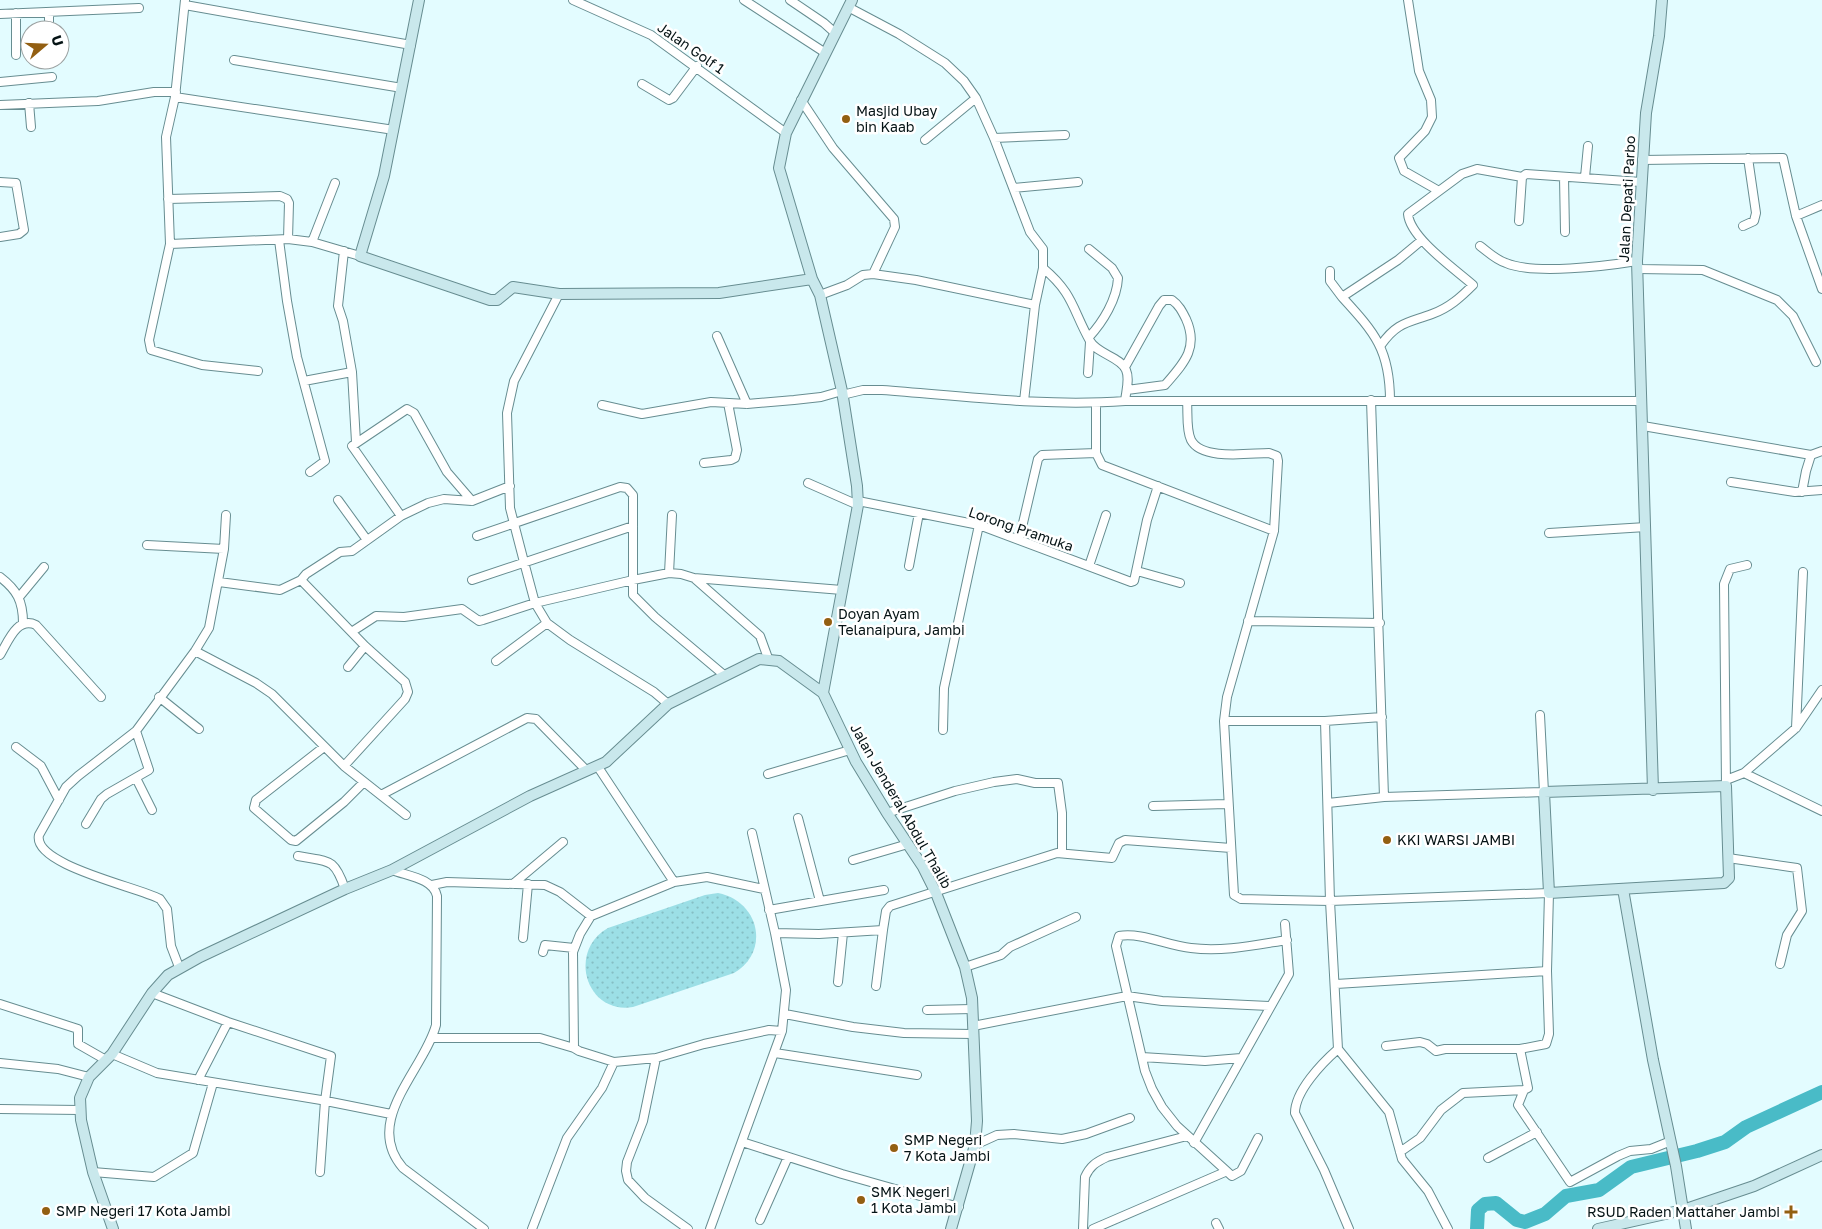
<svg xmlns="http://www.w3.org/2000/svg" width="1822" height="1229" font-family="'Golos Text',sans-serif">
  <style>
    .grass { fill: url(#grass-dots) }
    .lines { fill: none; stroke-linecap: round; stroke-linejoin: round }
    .river { stroke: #49bbc7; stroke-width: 14 }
    .street-casing { stroke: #678d91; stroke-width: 10 }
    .secondary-casing { stroke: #678d91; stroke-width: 12 }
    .street { stroke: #fff; stroke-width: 8 }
    .secondary { stroke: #c9e8ec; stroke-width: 10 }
    .poi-dot { fill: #935f12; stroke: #fff; stroke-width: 2 }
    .labels { text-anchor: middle; stroke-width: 5; stroke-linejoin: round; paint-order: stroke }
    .street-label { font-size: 14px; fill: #051315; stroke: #fff }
    .poi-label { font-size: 14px; fill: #051315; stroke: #fff; text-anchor: start }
  </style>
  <defs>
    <pattern id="grass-dots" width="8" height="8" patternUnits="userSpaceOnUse" patternTransform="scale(1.25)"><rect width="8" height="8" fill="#9cdfe6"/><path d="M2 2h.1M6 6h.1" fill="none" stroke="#85bec4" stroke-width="1.8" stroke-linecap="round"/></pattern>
  </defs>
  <rect width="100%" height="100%" fill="#e3fcff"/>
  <!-- grass -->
  <path class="grass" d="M 718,893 C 759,901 771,951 734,973 L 633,1007 C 586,1015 567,951 608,928 L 705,895 Z"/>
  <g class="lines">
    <!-- river -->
    <path class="river" d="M 1477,1229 L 1478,1210 L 1485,1204 L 1496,1203 L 1517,1220 L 1525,1222 L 1545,1214 L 1566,1196 L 1599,1190 L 1631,1167 L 1697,1151 L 1725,1142 L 1746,1127 L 1822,1092"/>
    <defs>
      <path id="street" d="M 573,0 L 651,35 L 786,133
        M 744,0 L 824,52
        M 790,0 L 824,23 L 834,32
        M 1408,0 L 1419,71 L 1431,100 L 1432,117 L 1425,131 L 1399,158 L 1404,171 L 1439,191 L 1462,174 L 1477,169 L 1522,177
        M 185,5 L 411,45
        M 848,7 L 899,34 L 945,63 L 964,81 L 976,98 L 994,138 L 1030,232 L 1043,249 L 1043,268 C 1074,294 1072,309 1090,341 C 1097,354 1121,357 1126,370 C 1130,379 1126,391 1125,401
        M 16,13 L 16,55
        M 0,14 L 139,8
        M 49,30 L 49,12
        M 234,60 L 402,88
        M 0,82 L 52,77
        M 642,84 L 669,100 L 673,98 L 697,66
        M 175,97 L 394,130
        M 801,100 L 833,148 L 894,219 L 895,227 L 873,274
        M 29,103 L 31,127
        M 0,105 L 98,101 L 154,92 L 176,92
        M 994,138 L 1065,135
        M 925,140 L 976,98
        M 1642,160 L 1783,158 L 1796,216 L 1822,289
        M 1564,177 L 1565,232
        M 1585,177 L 1588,146
        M 0,182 L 16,183 L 24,230 L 19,234 L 0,237
        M 1014,188 L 1078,182
        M 168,199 L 280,196 L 287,199 L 289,203 L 288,239
        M 1796,216 L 1822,205
        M 1519,221 L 1522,177 L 1526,174 L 1641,182
        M 1743,226 L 1754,221 L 1756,213 L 1748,158
        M 279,240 L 287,301 L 297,357 L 325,461 L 310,472
        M 312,242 L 335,183
        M 170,244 L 166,137 L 175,97 L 185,0
        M 1480,246 C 1488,252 1496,260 1506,263 C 1534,275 1606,266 1637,261
        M 1089,249 L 1112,268 L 1118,278 C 1117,299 1103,322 1089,337
        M 344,251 L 338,306 L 343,321 L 352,372 L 356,442
        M 1638,269 L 1703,270 L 1777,300 L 1793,316 L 1816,362
        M 1330,271 L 1330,281 L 1342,297
        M 559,294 L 514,381 L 507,413 L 510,508 L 524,562 L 535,603 L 547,623 L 570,640 L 654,692 L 668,704
        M 820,295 L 847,285 L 863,275 L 873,274 L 916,280 L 1035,305
        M 717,336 L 747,404
        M 1381,345 C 1397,322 1408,323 1432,314 C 1449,308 1461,297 1473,285 C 1455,269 1410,238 1408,214 L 1439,191
        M 1125,367 L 1159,306 L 1164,300 L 1172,300 C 1179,305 1182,311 1186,319 C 1199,348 1184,363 1165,385 L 1127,390
        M 258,371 L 202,365 L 151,350 L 149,340 L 170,244 L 288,239 L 312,242 L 360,256
        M 1088,373 L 1090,342
        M 304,381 L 352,372
        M 842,395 L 863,390 L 882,390 C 963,396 1045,407 1125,401 L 1641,401
        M 1371,400 L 1384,797 L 1544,792 L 1540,715
        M 1024,401 L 1035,305 L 1043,268
        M 1187,401 C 1188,413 1186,430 1191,440 C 1202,461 1250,453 1269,453 L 1277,456 L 1278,461 L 1274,531 L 1227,697 L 1224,721 L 1234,895 L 1241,899 L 1330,901 L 1549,893 L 1547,971 L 1549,1034 L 1546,1044 L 1520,1049 L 1445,1049 L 1436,1051 L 1427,1044 L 1420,1042 L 1386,1046
        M 1390,401 C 1390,350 1375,333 1342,297 L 1398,260 L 1422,240
        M 1096,403 L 1096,453 L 1102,465 L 1274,531
        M 602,405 L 642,414 L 711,402 L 747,404 L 794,400 L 821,397 L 842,391
        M 1643,426 L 1811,455
        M 704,463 L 731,460 L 735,458 L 737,450 L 728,403
        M 1731,482 L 1795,492 L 1822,490
        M 808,483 L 858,505
        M 1802,492 L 1806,471 L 1811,455 L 1822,451
        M 338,500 L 367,540
        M 858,501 L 979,525 L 1131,582 L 1134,581 L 1147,520 L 1158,486
        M 401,516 L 352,446 L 407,409 L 414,413 L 447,472 L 472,501
        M 1549,533 L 1646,527
        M 477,536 L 620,487 L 627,488 L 633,495 L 633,595 L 655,617 L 724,675
        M 1019,540 L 1038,459 L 1042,455 L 1096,453
        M 147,545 L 224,549
        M 909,566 L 919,513
        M 1089,566 L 1106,515
        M 1137,571 L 1180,583
        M 669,573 L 672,515
        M 0,577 C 17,590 23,601 23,623
        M 694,578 L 842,590
        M 301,580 L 306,574 L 340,552 L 352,551 L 401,516 L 428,503 L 444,499 L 472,501 L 510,486
        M 472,580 L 633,526
        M 219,582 L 280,590 L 301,580 L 365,646 L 405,682 L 408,692 L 405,699 L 344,766
        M 20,596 L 44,567
        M 1248,621 L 1380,623
        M 353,631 L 376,616 L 404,617 L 462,609 L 479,621 L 483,620 L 535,603 L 633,580 L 669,573 L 681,574 L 694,578 L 760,636 L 768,658
        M 195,651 L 256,683 L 272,694 L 344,766 L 406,815
        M 0,655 C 8,642 17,616 36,625 L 101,697
        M 496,661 L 547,623
        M 348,667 L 365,646
        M 159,697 L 199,729
        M 1224,721 L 1325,721 L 1382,717
        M 1325,721 L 1330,901 L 1338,1049 L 1389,1112 L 1402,1159 L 1428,1191 L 1448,1229
        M 1796,728 L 1803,572
        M 943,730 L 944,688 L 979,525
        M 16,747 L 41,766 L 59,800
        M 324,747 L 256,800 L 254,808 L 291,840 L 296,841 L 344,802 L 364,782
        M 598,767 L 674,882
        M 1744,773 L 1822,811
        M 768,774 L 850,750
        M 136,778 L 152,810
        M 1726,780 L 1744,773 L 1796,728 L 1822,690
        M 1726,786 L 1724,584 L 1730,569 L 1747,565
        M 381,795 L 527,718 L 536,719 L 586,770
        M 1328,803 L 1384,797
        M 1153,806 L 1227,804
        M 887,813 L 955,791 L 994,782 L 1017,779 L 1035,783 L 1058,783 L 1062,813 L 1062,852
        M 798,818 L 820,901
        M 86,824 L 101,799 L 107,794 L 149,770 L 136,731
        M 752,833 L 775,933 L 786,990 L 782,1031
        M 298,856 C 329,862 334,857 345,889
        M 1728,858 L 1797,868 L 1802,911 L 1787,935 L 1780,964
        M 853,860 L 908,844
        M 392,870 C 407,876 433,878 437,896 L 436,1025 C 424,1070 362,1121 403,1168 L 484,1229
        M 513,884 L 563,842
        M 432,885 L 447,882 L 545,885 L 560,892 L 591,916
        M 769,910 L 884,890
        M 775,933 L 819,934 L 883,930 L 886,911 L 890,906 L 1057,853 L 1112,858 L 1119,843 L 1125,840 L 1231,848
        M 523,938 L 528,884
        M 543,952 L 545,945 L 574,948
        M 179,967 L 171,946 L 167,909 L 160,899 C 138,887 32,865 39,835 L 66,787 L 78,776 L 136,731 L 195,651 L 209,628 L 224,549 L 226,515
        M 965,967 L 1001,955 L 1010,947 L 1076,917
        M 838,982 L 843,933
        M 1336,984 L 1547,971
        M 876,986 L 883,930
        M 152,993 L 228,1022 L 331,1056 L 325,1101 L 320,1172
        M 0,1004 L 78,1029 L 78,1044 L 106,1060
        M 927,1010 L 972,1009
        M 785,1014 L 853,1027 L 904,1033 L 973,1034
        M 973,1026 L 1127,996 L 1162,1001 L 1269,1006
        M 433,1038 L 540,1038 L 574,1048
        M 1338,1049 C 1322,1063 1295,1091 1295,1113 L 1324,1170 L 1349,1229
        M 775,1053 L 917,1075
        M 112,1054 L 157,1073 L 321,1100 L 391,1114
        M 1142,1057 L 1205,1061 L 1241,1058
        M 656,1058 L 643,1121 L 627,1162 L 626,1171 L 628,1180 L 645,1198 L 688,1229
        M 0,1063 L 58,1069 L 89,1077
        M 198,1080 L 228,1022
        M 1524,1090 L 1518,1105 L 1570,1182 L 1618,1156 L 1630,1151 L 1651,1149 L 1671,1141
        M 0,1109 L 80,1110
        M 1258,1138 L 1241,1171 L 1232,1176 L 1177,1126 L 1162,1107 L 1152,1089 L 1145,1071 L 1116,946 L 1119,936 C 1142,932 1168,946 1191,948 C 1223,952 1255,945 1287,940
        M 742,1142 L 842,1174 L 959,1207
        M 1194,1143 L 1289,974 L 1285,924
        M 975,1145 L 997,1135 L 1014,1134 L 1062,1139 L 1086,1134 L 1130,1118
        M 1400,1152 L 1420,1138 L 1441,1110 L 1463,1093 L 1524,1090 L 1528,1088 L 1520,1049
        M 1488,1158 L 1537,1132
        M 93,1172 L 154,1177 L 193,1153 L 213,1083
        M 760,1220 L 788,1157
        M 1216,1223 L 1219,1229
        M 532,1229 L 567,1138 L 602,1088 L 614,1062
        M 710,1229 L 782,1031 L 769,1030 L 704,1044 L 656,1058 L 614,1062 L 579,1051 L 574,1048 L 573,952 L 580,934 L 591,916 L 674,882 L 707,877 L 764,889
        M 1083,1229 L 1085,1177 C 1090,1166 1096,1162 1107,1157 L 1187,1136
        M 1093,1229 L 1225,1172"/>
      <path id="secondary" d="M 419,0 L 384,176 L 360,256 L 490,300 L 497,300 L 513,287 L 559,294 L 719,293 L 812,279
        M 852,0 L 786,133 L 779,168 L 812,279 L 820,295 L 842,391 L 857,486 L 858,505 L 823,693 L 856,762 L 887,813 L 923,867 L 936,893 L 965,967 L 972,998 L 977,1121 L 975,1145 L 951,1229
        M 1726,786 L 1729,878 L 1724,883 L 1549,893 L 1544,792 Z
        M 1653,790 L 1637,261 L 1646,113 L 1659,36 L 1662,0
        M 1623,889 L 1653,1060 L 1676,1166 L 1686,1229
        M 113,1229 L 93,1172 L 81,1120 L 80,1098 L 89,1077 L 112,1054 L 152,993 L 168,975 L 200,957 L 345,889 L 392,870 L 530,796 L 606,762 L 668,704 L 759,659 L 779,661 L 823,693
        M 1598,1229 L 1683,1210 L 1754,1186 L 1822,1155"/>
    </defs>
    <!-- street casing -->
    <use href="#street" class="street-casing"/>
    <!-- secondary casing -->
    <use href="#secondary" class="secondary-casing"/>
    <!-- street -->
    <use href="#street" class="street"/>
    <!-- secondary -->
    <use href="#secondary" class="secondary"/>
  </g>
  <!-- markers -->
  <g class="poi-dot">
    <circle cx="846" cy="119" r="5"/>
    <circle cx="828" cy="622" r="5"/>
    <circle cx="1387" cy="840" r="5"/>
    <circle cx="894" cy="1148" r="5"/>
    <circle cx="861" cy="1200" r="5"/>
    <circle cx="46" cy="1211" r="5"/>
    <path d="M1788.5 1204.5h5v5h5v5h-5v5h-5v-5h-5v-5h5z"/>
  </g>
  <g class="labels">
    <!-- street labels -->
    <g class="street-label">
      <text transform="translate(691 48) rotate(35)" y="5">Jalan Golf 1</text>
      <text transform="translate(1627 199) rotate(-87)" y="5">Jalan Depati Parbo</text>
      <text transform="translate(1021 529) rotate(19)" y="5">Lorong Pramuka</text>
      <text transform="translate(901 806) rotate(60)" y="5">Jalan Jenderal Abdul Thalib</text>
    </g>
    <!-- poi labels -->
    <g class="poi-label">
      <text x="856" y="116">Masjid Ubay<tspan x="856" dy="16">bin Kaab</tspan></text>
      <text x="838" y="619">Doyan Ayam<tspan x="838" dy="16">Telanaipura, Jambi</tspan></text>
      <text x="1397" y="845">KKI WARSI JAMBI</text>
      <text x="904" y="1145">SMP Negeri<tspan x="904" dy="16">7 Kota Jambi</tspan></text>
      <text x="871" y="1197">SMK Negeri<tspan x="871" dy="16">1 Kota Jambi</tspan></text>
      <text x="56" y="1216">SMP Negeri 17 Kota Jambi</text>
      <text x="1780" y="1217" text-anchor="end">RSUD Raden Mattaher Jambi</text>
    </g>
  </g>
  <!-- north arrow -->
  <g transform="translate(45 45) rotate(71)"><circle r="24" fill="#ffffff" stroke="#9ba1a1"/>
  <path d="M0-4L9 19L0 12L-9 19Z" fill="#935f12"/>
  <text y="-8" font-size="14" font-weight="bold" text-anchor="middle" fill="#051315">U</text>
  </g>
</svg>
